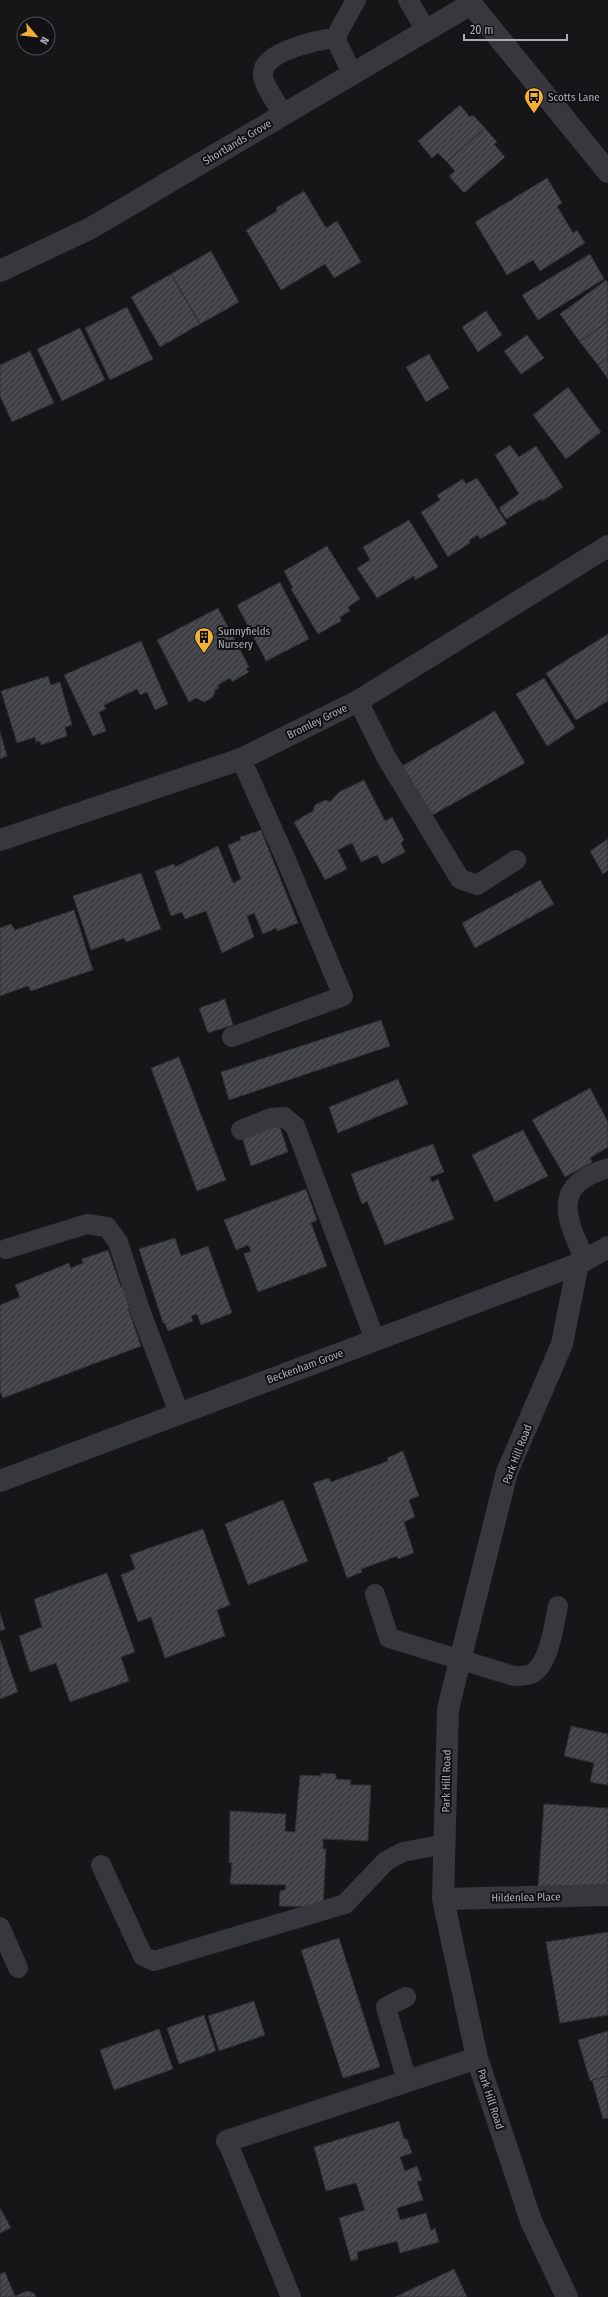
<svg xmlns="http://www.w3.org/2000/svg" width="608" height="2297" font-family="'Fira Sans Condensed',sans-serif">
  <style>
    .building { fill: url(#building-hatch); stroke: #303034 }
    .lines { fill: none; stroke-linecap: round; stroke-linejoin: round }
    .service { stroke: #37383d; stroke-width: 20 }
    .minor { stroke: #37383d; stroke-width: 22 }
    .labels { text-anchor: middle; stroke-width: 4; stroke-linejoin: round; paint-order: stroke }
    .poi-label { font-size: 11px; fill: #a8adb8; stroke: #111113; text-anchor: start }
    .street-label { font-size: 11px; fill: #a8adb8; stroke: #111113 }
  </style>
  <defs>
    <pattern id="building-hatch" width="6" height="6" patternUnits="userSpaceOnUse"><rect width="6" height="6" fill="#404145"/><path d="M-1 1l2-2M0 6l6-6M5 7l2-2" fill="none" stroke="#595a5e"/></pattern>
  </defs>
  <rect width="100%" height="100%" fill="#161618"/>
  <!-- building -->
  <path class="building" d="M 460,105 L 470,117 L 473,115 L 485,128 L 447,162 L 438,153 L 432,158 L 418,141 Z
    M 485,128 L 497,142 L 494,144 L 505,157 L 464,193 L 449,176 L 455,171 L 447,162 Z
    M 547,178 L 562,203 L 557,206 L 573,233 L 577,230 L 585,243 L 540,271 L 533,260 L 507,275 L 475,222 Z
    M 304,191 L 326,228 L 337,221 L 361,262 L 334,278 L 325,264 L 281,290 L 246,230 L 277,211 L 276,208 Z
    M 211,251 L 239,302 L 200,324 L 171,274 Z
    M 590,254 L 604,279 L 538,320 L 522,295 Z
    M 171,274 L 200,324 L 160,347 L 131,297 Z
    M 606,280 L 608,284 L 608,321 L 580,342 L 560,314 Z
    M 127,307 L 153,359 L 110,380 L 85,328 Z
    M 486,311 L 502,335 L 478,352 L 462,327 Z
    M 608,321 L 608,358 L 598,365 L 580,342 Z
    M 80,328 L 105,380 L 62,401 L 37,349 Z
    M 527,335 L 544,358 L 521,374 L 504,351 Z
    M 30,351 L 54,403 L 12,422 L 0,396 L 0,365 Z
    M 429,354 L 449,388 L 426,402 L 406,367 Z
    M 608,358 L 608,379 L 598,365 Z
    M 568,387 L 601,432 L 566,459 L 533,415 Z
    M 510,445 L 519,457 L 536,446 L 563,487 L 542,501 L 541,499 L 506,519 L 499,508 L 519,494 L 495,455 Z
    M 477,478 L 507,524 L 480,539 L 478,535 L 469,540 L 470,543 L 448,557 L 421,512 L 440,500 L 437,495 L 463,479 L 466,484 Z
    M 409,520 L 438,567 L 415,580 L 414,576 L 377,598 L 357,568 L 370,560 L 363,547 Z
    M 327,546 L 360,599 L 348,607 L 350,611 L 340,617 L 341,621 L 318,634 L 291,589 L 293,588 L 284,571 Z
    M 280,582 L 309,639 L 266,661 L 237,605 Z
    M 218,608 L 249,667 L 246,669 L 249,672 L 232,682 L 230,678 L 218,685 L 219,688 L 215,690 L 213,697 L 204,702 L 196,698 L 189,702 L 157,640 Z
    M 608,634 L 608,701 L 576,720 L 546,673 Z
    M 141,641 L 168,704 L 155,710 L 147,692 L 140,695 L 137,689 L 104,705 L 106,709 L 99,712 L 106,731 L 93,736 L 64,675 Z
    M 48,676 L 51,685 L 60,682 L 72,725 L 65,727 L 67,736 L 41,745 L 40,741 L 36,742 L 35,737 L 17,743 L 1,691 Z
    M 544,678 L 575,728 L 547,746 L 516,694 Z
    M 495,711 L 525,763 L 429,817 L 399,768 Z
    M 0,732 L 7,756 L 0,759 Z
    M 364,780 L 385,821 L 392,817 L 404,840 L 401,843 L 405,852 L 382,864 L 377,855 L 361,862 L 352,843 L 338,850 L 347,869 L 325,880 L 294,822 L 313,811 L 315,805 L 325,800 L 330,802 L 339,792 Z
    M 261,830 L 298,923 L 277,931 L 276,928 L 263,934 L 254,913 L 247,916 L 254,937 L 222,953 L 206,911 L 185,919 L 182,912 L 171,916 L 155,871 L 174,864 L 175,867 L 218,846 L 233,883 L 241,879 L 228,845 L 241,840 L 240,837 Z
    M 608,839 L 608,870 L 603,874 L 590,851 Z
    M 141,873 L 161,929 L 126,942 L 124,938 L 91,950 L 73,896 Z
    M 540,880 L 554,904 L 475,948 L 462,923 Z
    M 74,910 L 93,970 L 31,991 L 28,986 L 0,996 L 0,928 L 11,924 L 15,930 Z
    M 225,999 L 233,1025 L 208,1033 L 199,1008 Z
    M 381,1020 L 390,1046 L 229,1100 L 221,1072 Z
    M 179,1057 L 226,1180 L 197,1191 L 151,1068 Z
    M 398,1079 L 408,1104 L 338,1133 L 329,1107 Z
    M 590,1088 L 608,1122 L 608,1147 L 590,1158 L 592,1162 L 565,1177 L 532,1120 Z
    M 279,1124 L 288,1152 L 251,1166 L 242,1137 Z
    M 523,1130 L 548,1176 L 495,1202 L 472,1155 Z
    M 433,1144 L 444,1172 L 430,1177 L 432,1182 L 438,1179 L 454,1219 L 385,1245 L 367,1201 L 362,1204 L 351,1174 Z
    M 306,1189 L 317,1220 L 311,1223 L 327,1266 L 258,1292 L 244,1254 L 251,1251 L 248,1245 L 236,1250 L 224,1220 Z
    M 175,1238 L 181,1256 L 208,1246 L 232,1313 L 201,1325 L 197,1314 L 191,1316 L 193,1321 L 168,1331 L 165,1323 L 163,1323 L 139,1249 Z
    M 108,1250 L 121,1287 L 124,1286 L 130,1307 L 128,1308 L 141,1346 L 3,1398 L 0,1391 L 0,1305 L 20,1297 L 15,1285 L 69,1263 L 71,1268 L 83,1263 L 82,1259 Z
    M 403,1451 L 419,1496 L 409,1500 L 415,1517 L 404,1522 L 414,1553 L 398,1559 L 397,1556 L 361,1569 L 362,1572 L 347,1578 L 313,1483 L 329,1478 L 331,1482 L 388,1461 L 387,1458 Z
    M 283,1500 L 308,1561 L 248,1585 L 225,1524 Z
    M 203,1529 L 230,1605 L 217,1610 L 225,1636 L 165,1658 L 151,1617 L 138,1622 L 121,1575 L 135,1569 L 130,1555 Z
    M 107,1573 L 135,1652 L 121,1657 L 129,1681 L 70,1702 L 56,1663 L 30,1672 L 19,1636 L 42,1627 L 34,1599 Z
    M 0,1613 L 5,1629 L 0,1631 Z
    M 0,1640 L 18,1692 L 0,1699 Z
    M 571,1726 L 608,1734 L 608,1785 L 590,1782 L 594,1763 L 564,1756 Z
    M 321,1773 L 336,1774 L 336,1779 L 351,1780 L 350,1785 L 371,1785 L 368,1841 L 323,1839 L 323,1849 L 326,1849 L 323,1907 L 279,1906 L 280,1891 L 285,1890 L 286,1885 L 230,1884 L 232,1863 L 229,1863 L 230,1811 L 286,1814 L 285,1831 L 295,1832 L 300,1775 L 321,1776 Z
    M 544,1804 L 608,1808 L 608,1891 L 538,1888 Z
    M 608,1932 L 608,2015 L 560,2023 L 546,1942 Z
    M 339,1938 L 380,2067 L 343,2078 L 301,1950 Z
    M 254,2001 L 265,2035 L 219,2051 L 208,2016 Z
    M 204,2015 L 216,2051 L 179,2064 L 167,2028 Z
    M 159,2029 L 173,2069 L 114,2090 L 100,2050 Z
    M 608,2031 L 608,2076 L 590,2081 L 578,2040 Z
    M 608,2076 L 608,2118 L 603,2119 L 592,2080 Z
    M 399,2121 L 404,2139 L 407,2139 L 412,2153 L 400,2157 L 405,2171 L 417,2166 L 422,2181 L 417,2181 L 423,2200 L 397,2208 L 400,2220 L 426,2213 L 431,2231 L 435,2228 L 439,2242 L 400,2253 L 397,2241 L 357,2252 L 358,2259 L 351,2261 L 339,2218 L 365,2210 L 356,2183 L 326,2191 L 314,2147 Z
    M 0,2208 L 11,2228 L 0,2233 Z
    M 454,2269 L 467,2297 L 395,2297 Z
    M 5,2272 L 15,2296 L 27,2291 L 34,2293 L 36,2297 L 0,2297 L 0,2274 Z"/>
  <g class="lines">
    <!-- service -->
    <path class="service" d="M 408,0 L 426,30
      M 352,73 L 335,38 L 356,0
      M 283,114 C 278,105 264,86 263,76 C 259,52 318,40 335,38
      M 358,701 L 386,757 L 460,879 L 477,885 L 516,860
      M 232,1037 L 343,996 L 284,855 L 241,759
      M 241,1130 L 271,1118 L 284,1117 L 295,1126 L 375,1340
      M 6,1249 L 87,1224 L 107,1227 L 118,1242 L 140,1310 L 179,1413
      M 585,1260 C 566,1218 550,1185 608,1168
      M 375,1594 L 389,1638 L 514,1676 C 520,1676 528,1676 533,1673 C 550,1662 554,1624 558,1606
      M 101,1865 L 143,1956 L 154,1961 L 345,1904 L 386,1861 L 403,1852 L 445,1844
      M 0,1927 L 18,1968
      M 406,1997 L 386,2007 L 407,2081
      M 227,2141 L 291,2297"/>
    <!-- minor -->
    <path class="minor" d="M 468,0 L 608,172
      M 0,271 L 91,228 L 471,4
      M 0,840 L 241,759 L 358,701 L 608,546
      M 0,1481 L 578,1264 L 608,1247
      M 443,1899 L 608,1895
      M 227,2141 L 477,2058
      M 567,2297 L 531,2221 L 477,2058 L 443,1899 L 448,1709 L 507,1472 L 562,1344 L 578,1264"/>
  </g>
  <!-- icons -->
  <defs>
    <symbol id="bus-pin" viewBox="-11 -11 22 30"><path d="M0 17L-7.5 6A9.5 9.5 0 1 1 7.5 6Z" fill="#f2b134" stroke="#111113"/><path d="M-5-6H5V4H4V6H2V4H-2V6H-4V4H-5ZM-3.5-4V0h7V-4ZM-3.5 1.2v1.5H-2V1.2ZM2 1.2v1.5H3.5V1.2Z" fill="#111"/></symbol>
    <symbol id="building-pin" viewBox="-11 -11 22 30"><path d="M0 17L-7.5 6A9.5 9.5 0 1 1 7.5 6Z" fill="#f2b134" stroke="#111113"/><path d="M-4-6H4V6H1V3H-1V6H-4ZM-2.5-4.3h1.7v1.8h-1.7ZM.8-4.3h1.7v1.8H.8ZM-2.5-1h1.7V.8h-1.7ZM.8-1h1.7V.8H.8Z" fill="#111"/></symbol>
  </defs>
  <g fill-rule="evenodd">
    <use href="#bus-pin" x="523" y="86" width="22" height="30"/>
    <use href="#building-pin" x="193" y="626" width="22" height="30"/>
  </g>
  <g class="labels">
    <!-- poi labels -->
    <g class="poi-label">
      <text x="548" y="101">Scotts Lane</text>
      <text x="218" y="635">Sunnyfields<tspan x="218" dy="13">Nursery</tspan></text>
    </g>
    <!-- street labels -->
    <g class="street-label">
      <text transform="translate(237 142) rotate(-31)" y="4">Shortlands Grove</text>
      <text transform="translate(317 721) rotate(-26)" y="4">Bromley Grove</text>
      <text transform="translate(305 1366) rotate(-20)" y="4">Beckenham Grove</text>
      <text transform="translate(517 1454) rotate(-69)" y="4">Park Hill Road</text>
      <text transform="translate(446 1781) rotate(-89)" y="4">Park Hill Road</text>
      <text transform="translate(526 1897) rotate(-1)" y="4">Hildenlea Place</text>
      <text transform="translate(491 2099) rotate(72)" y="4">Park Hill Road</text>
    </g>
  </g>
  <!-- north arrow -->
  <g transform="translate(36 36) rotate(118)"><circle r="19" fill="#111113" stroke="#4d4f55"/>
  <path d="M0-3L7 15L0 10L-7 15Z" fill="#f2b134"/>
  <text y="-6" font-size="11" font-weight="bold" text-anchor="middle" fill="#a8adb8">N</text>
  </g>
  <!-- scale -->
  <path d="M464 34v6h103v-6" fill="none" stroke="#a8adb8" stroke-width="2"/>
  <text x="470" y="34" font-size="12" fill="#a8adb8" stroke="#111113" stroke-width="3" paint-order="stroke">20 m</text>
</svg>
